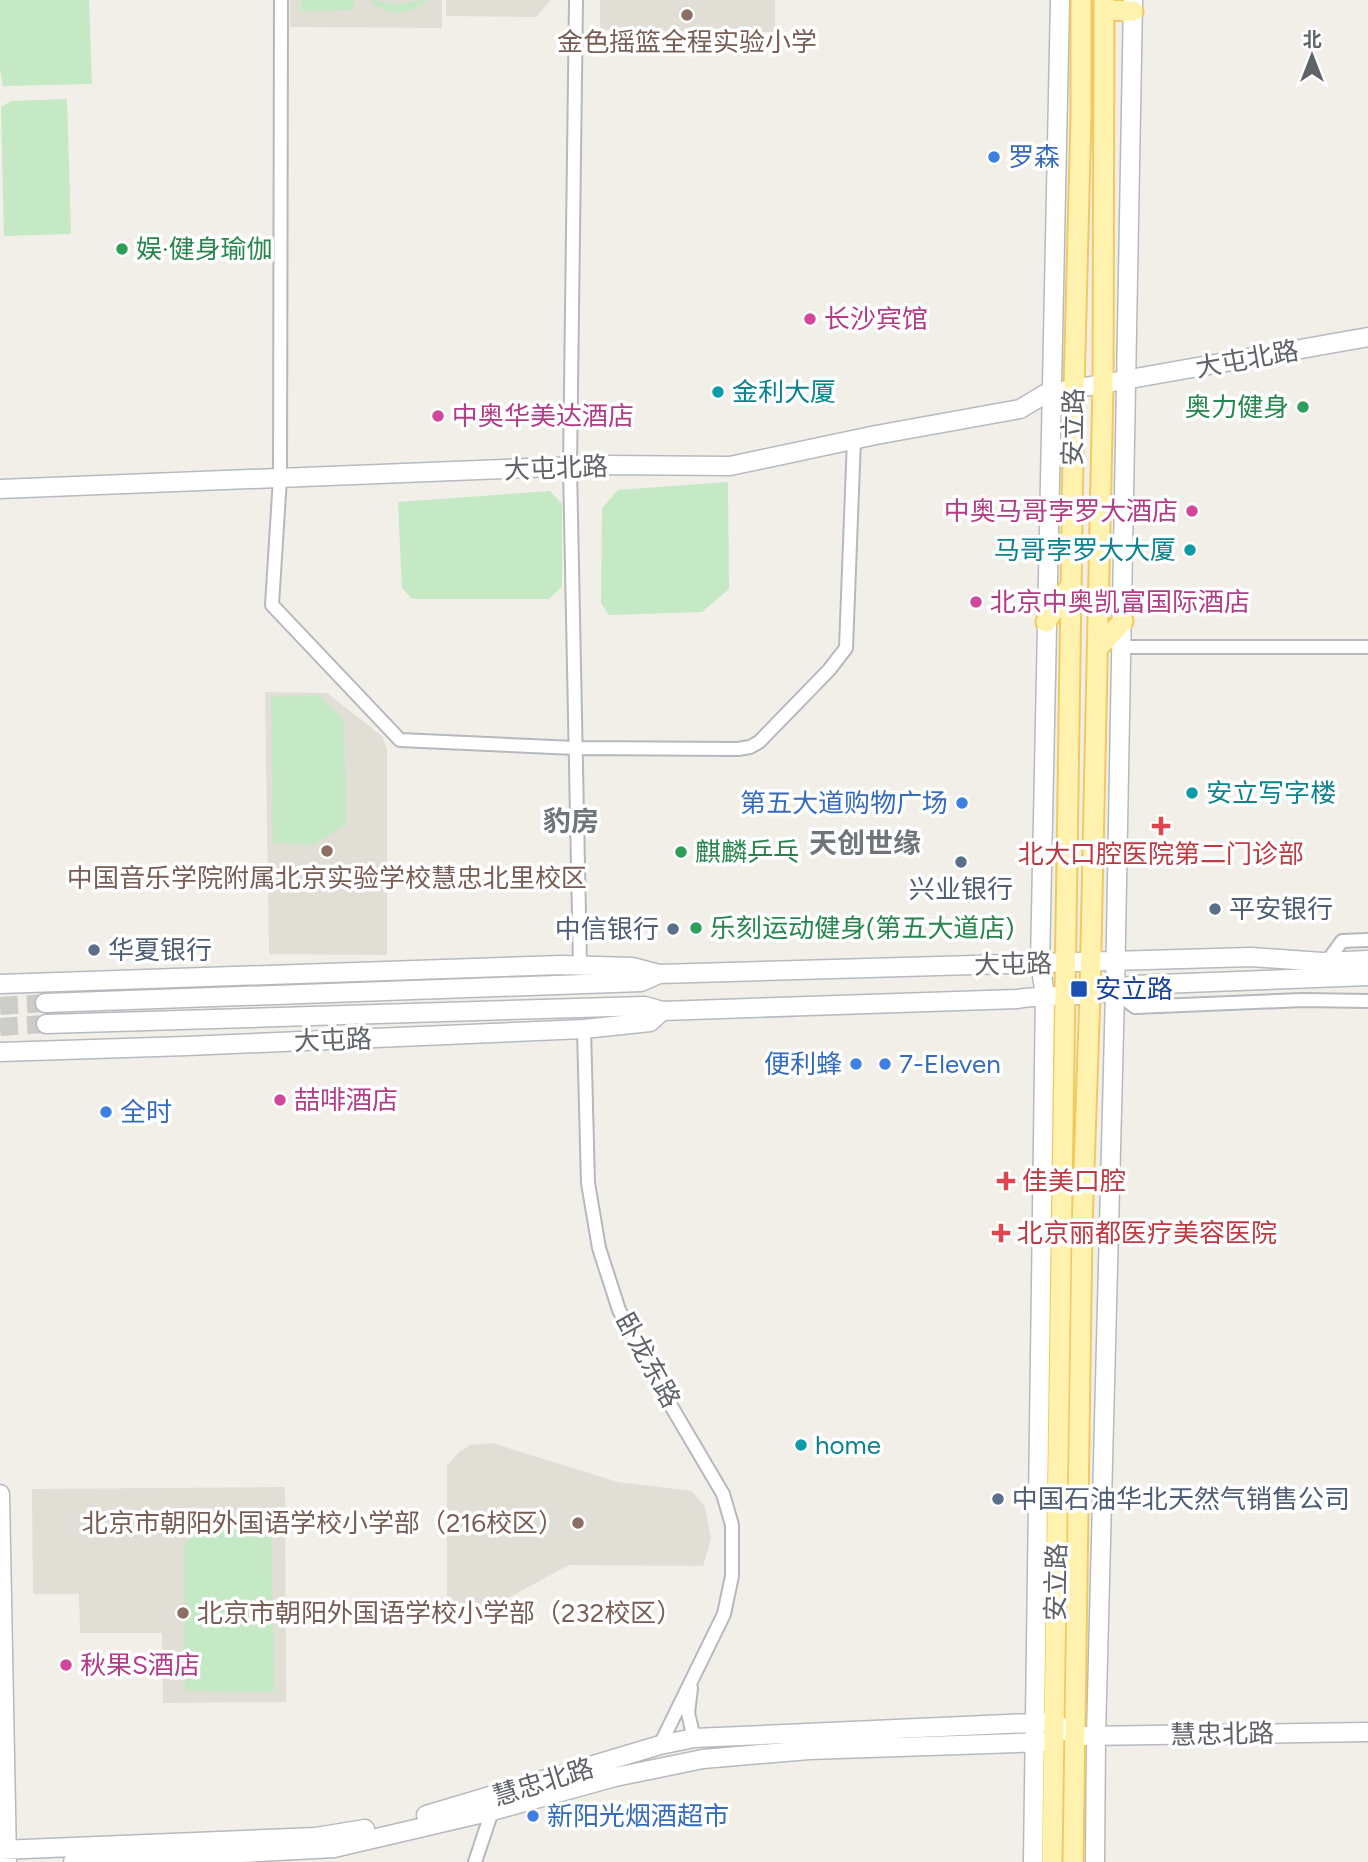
<svg xmlns="http://www.w3.org/2000/svg" width="1368" height="1862" font-family="Figtree,'Noto Sans SC',sans-serif">
  <style>
    .education { fill: #e1ded6 }
    .green { fill: #c5e8c5 }
    .lines { fill: none; stroke-linecap: round; stroke-linejoin: round }
    .secondary-tunnel { stroke: #ccccc8; stroke-width: 18; stroke-dasharray: 18 9; stroke-linecap: butt }
    .street-casing { stroke: #b5b8bc; stroke-width: 16 }
    .secondary-casing { stroke: #b6babf; stroke-width: 21 }
    .primary-casing { stroke: #f2c960; stroke-width: 23 }
    .street { stroke: #fff; stroke-width: 12 }
    .secondary { stroke: #fff; stroke-width: 18 }
    .primary { stroke: #fff2af; stroke-width: 19 }
    .education-dot { fill: #8d6e63; stroke: #fff; stroke-width: 2.5 }
    .shop-dot { fill: #3f7fe0; stroke: #fff; stroke-width: 2.5 }
    .leisure-dot { fill: #2e9e5b; stroke: #fff; stroke-width: 2.5 }
    .hotel-dot { fill: #d1479c; stroke: #fff; stroke-width: 2.5 }
    .culture-dot { fill: #0f9aa8; stroke: #fff; stroke-width: 2.5 }
    .health-dot { fill: #e0444e; stroke: #fff; stroke-width: 2.5 }
    .service-dot { fill: #5c6f8a; stroke: #fff; stroke-width: 2.5 }
    .transit-dot { fill: #1a4fb4; stroke: #fff; stroke-width: 2.5 }
    .labels { text-anchor: middle; stroke-width: 7; stroke-linejoin: round; paint-order: stroke }
    .education-label { font-size: 26px; fill: #785e54; stroke: #fff }
    .shop-label { font-size: 26px; fill: #366cbe; stroke: #fff; text-anchor: start }
    .leisure-label { font-size: 26px; fill: #27864d; stroke: #fff; text-anchor: start }
    .hotel-label { font-size: 26px; fill: #b23c85; stroke: #fff; text-anchor: start }
    .street-label { font-size: 26px; fill: #5f6368; stroke: #fff }
    .culture-label { font-size: 26px; fill: #0d838f; stroke: #fff; text-anchor: start }
    .health-label { font-size: 26px; fill: #be3a42; stroke: #fff; text-anchor: start }
    .service-label { font-size: 26px; fill: #4e5e75; stroke: #fff; text-anchor: start }
    .transit-label { font-size: 26px; fill: #164399; stroke: #fff; text-anchor: start }
    .neighbourhood-label { font-size: 28px; font-weight: bold; fill: #70757a; stroke: #fff }
  </style>
  <rect width="100%" height="100%" fill="#f1efe8"/>
  <!-- education -->
  <path class="education" d="M 290,0 L 442,0 L 442,28 L 290,27 Z
    M 446,0 L 551,0 L 536,17 L 446,16 Z
    M 600,0 L 775,0 L 775,32 L 600,30 Z
    M 265,692 L 327,693 L 382,736 L 387,749 L 387,955 L 269,954 Z
    M 492,1443 L 618,1482 L 692,1491 L 705,1507 L 711,1539 L 703,1566 L 569,1565 L 485,1610 L 447,1614 L 447,1466 L 460,1451 L 470,1445 Z
    M 285,1487 L 286,1702 L 163,1703 L 162,1633 L 80,1633 L 79,1594 L 33,1594 L 32,1489 Z"/>
  <!-- green -->
  <path class="green" d="M 0,0 L 89,0 L 92,84 L 3,86 L 0,68 Z
    M 301,0 L 354,0 L 354,10 L 301,11 Z
    M 369,0 C 379,0 385,3 394,4 C 405,5 415,0 426,0 C 410,17 385,16 369,0 Z
    M 67,99 L 71,234 L 4,236 L 1,107 L 11,101 Z
    M 728,482 L 729,589 L 702,612 L 609,615 L 601,603 L 602,508 L 618,490 Z
    M 550,491 L 562,504 L 562,587 L 549,599 L 412,599 L 402,588 L 398,502 Z
    M 319,695 L 344,720 L 346,824 L 315,844 L 273,843 L 271,697 Z
    M 234,1516 L 271,1516 L 274,1692 L 185,1691 L 184,1544 L 218,1518 Z"/>
  <g class="lines">
    <!-- secondary-tunnel -->
    <path class="secondary-tunnel" d="M 0,1006 L 45,1003
      M 0,1027 L 46,1024"/>
    <defs>
      <path id="street" d="M 281,0 L 280,478 L 272,605 L 400,740 L 575,748 L 738,749 L 750,747 L 759,742 L 829,670 L 846,648 L 854,439
        M 576,0 L 570,467 L 580,966
        M 1122,647 L 1368,647
        M 1327,962 L 1342,941 L 1368,940
        M 1115,992 L 1135,1007 L 1303,1000 L 1368,1001
        M 584,1029 L 588,1183 L 599,1248 L 619,1310 L 654,1377 L 723,1494 L 732,1525 L 732,1576 L 724,1614 L 660,1745
        M 691,1688 L 688,1713 L 694,1738
        M 475,1862 L 492,1811"/>
      <path id="secondary" d="M 0,489 L 605,465 L 730,466 L 876,435 L 1020,409 L 1045,394 L 1368,337
        M 0,984 L 561,965 L 632,967 L 659,974 L 1251,957 L 1322,962 L 1368,960
        M 45,1003 L 641,982 L 659,974
        M 46,1024 L 645,1006 L 662,1011 L 1017,999 C 1055,993 1097,999 1133,985 L 1368,976
        M 0,1052 L 187,1046 L 584,1029 L 650,1022 L 662,1011
        M 0,1494 L 7,1862
        M 1086,1736 L 1368,1732
        M 426,1815 L 660,1745 L 694,1738 L 1054,1722 L 1075,1736
        M 0,1850 L 316,1837 L 365,1829
        M 73,1862 L 334,1848 L 492,1811 L 615,1777 L 703,1759 L 809,1750 L 1045,1742
        M 1033,1862 L 1045,995 L 1040,963 L 1060,0
        M 1095,1862 L 1096,1736 L 1115,992 L 1133,0"/>
      <path id="primary" d="M 1104,10 L 1133,11
        M 1046,622 L 1071,585
        M 1097,649 L 1123,621
        M 1052,1862 L 1074,389 L 1081,116 L 1081,0
        M 1073,1862 L 1082,1227 L 1090,993 L 1103,384 L 1104,0"/>
    </defs>
    <!-- street casing -->
    <use href="#street" class="street-casing"/>
    <!-- secondary casing -->
    <use href="#secondary" class="secondary-casing"/>
    <!-- primary casing -->
    <use href="#primary" class="primary-casing"/>
    <!-- street -->
    <use href="#street" class="street"/>
    <!-- secondary -->
    <use href="#secondary" class="secondary"/>
    <!-- primary -->
    <use href="#primary" class="primary"/>
  </g>
  <!-- markers -->
  <g class="education-dot">
    <circle cx="687" cy="15" r="7"/>
    <circle cx="327" cy="851" r="7"/>
    <circle cx="578" cy="1523" r="7"/>
    <circle cx="183" cy="1613" r="7"/>
  </g>
  <g class="shop-dot">
    <circle cx="994" cy="157" r="7"/>
    <circle cx="962" cy="803" r="7"/>
    <circle cx="856" cy="1064" r="7"/>
    <circle cx="885" cy="1064" r="7"/>
    <circle cx="106" cy="1112" r="7"/>
    <circle cx="533" cy="1816" r="7"/>
  </g>
  <g class="leisure-dot">
    <circle cx="122" cy="249" r="7"/>
    <circle cx="1303" cy="407" r="7"/>
    <circle cx="681" cy="852" r="7"/>
    <circle cx="696" cy="928" r="7"/>
  </g>
  <g class="hotel-dot">
    <circle cx="810" cy="319" r="7"/>
    <circle cx="438" cy="416" r="7"/>
    <circle cx="1192" cy="511" r="7"/>
    <circle cx="976" cy="602" r="7"/>
    <circle cx="280" cy="1100" r="7"/>
    <circle cx="66" cy="1665" r="7"/>
  </g>
  <g class="culture-dot">
    <circle cx="718" cy="392" r="7"/>
    <circle cx="1190" cy="550" r="7"/>
    <circle cx="1192" cy="793" r="7"/>
    <circle cx="801" cy="1445" r="7"/>
  </g>
  <g class="health-dot">
    <path d="M1157.5 815.5h7v7h7v7h-7v7h-7v-7h-7v-7h7z"/>
    <path d="M1002.5 1170.5h7v7h7v7h-7v7h-7v-7h-7v-7h7z"/>
    <path d="M997.5 1222.5h7v7h7v7h-7v7h-7v-7h-7v-7h7z"/>
  </g>
  <g class="service-dot">
    <circle cx="961" cy="862" r="7"/>
    <circle cx="1215" cy="909" r="7"/>
    <circle cx="673" cy="929" r="7"/>
    <circle cx="94" cy="950" r="7"/>
    <circle cx="998" cy="1499" r="7"/>
  </g>
  <rect class="transit-dot" x="1070" y="980" width="18" height="18" rx="3.5"/>
  <g class="labels">
    <!-- education labels -->
    <g class="education-label">
      <text x="687" y="51">金色摇篮全程实验小学</text>
      <text x="327" y="887">中国音乐学院附属北京实验学校慧忠北里校区</text>
      <text x="564" y="1532" text-anchor="end">北京市朝阳外国语学校小学部（216校区）</text>
      <text x="197" y="1622" text-anchor="start">北京市朝阳外国语学校小学部（232校区）</text>
    </g>
    <!-- shop labels -->
    <g class="shop-label">
      <text x="1008" y="166">罗森</text>
      <text x="948" y="812" text-anchor="end">第五大道购物广场</text>
      <text x="842" y="1073" text-anchor="end">便利蜂</text>
      <text x="899" y="1073">7-Eleven</text>
      <text x="120" y="1121">全时</text>
      <text x="547" y="1825">新阳光烟酒超市</text>
    </g>
    <!-- leisure labels -->
    <g class="leisure-label">
      <text x="136" y="258">娱·健身瑜伽</text>
      <text x="1289" y="416" text-anchor="end">奥力健身</text>
      <text x="695" y="861">麒麟乒乓</text>
      <text x="710" y="937">乐刻运动健身(第五大道店)</text>
    </g>
    <!-- hotel labels -->
    <g class="hotel-label">
      <text x="824" y="328">长沙宾馆</text>
      <text x="452" y="425">中奥华美达酒店</text>
      <text x="1178" y="520" text-anchor="end">中奥马哥孛罗大酒店</text>
      <text x="990" y="611">北京中奥凯富国际酒店</text>
      <text x="294" y="1109">喆啡酒店</text>
      <text x="80" y="1674">秋果S酒店</text>
    </g>
    <!-- street labels -->
    <g class="street-label">
      <text transform="translate(1247 359) rotate(-10)" y="9">大屯北路</text>
      <text transform="translate(1073 427) rotate(-89)" y="9">安立路</text>
      <text transform="translate(556 468) rotate(-2)" y="9">大屯北路</text>
      <text transform="translate(1013 964) rotate(-1)" y="9">大屯路</text>
      <text transform="translate(333 1040) rotate(-2)" y="9">大屯路</text>
      <text transform="translate(648 1360) rotate(61)" y="9">卧龙东路</text>
      <text transform="translate(1056 1582) rotate(-89)" y="9">安立路</text>
      <text transform="translate(1222 1734) rotate(-1)" y="9">慧忠北路</text>
      <text transform="translate(543 1782) rotate(-17)" y="9">慧忠北路</text>
    </g>
    <!-- culture labels -->
    <g class="culture-label">
      <text x="732" y="401">金利大厦</text>
      <text x="1176" y="559" text-anchor="end">马哥孛罗大大厦</text>
      <text x="1206" y="802">安立写字楼</text>
      <text x="815" y="1454">home</text>
    </g>
    <!-- health labels -->
    <g class="health-label">
      <text x="1161" y="863" text-anchor="middle">北大口腔医院第二门诊部</text>
      <text x="1022" y="1190">佳美口腔</text>
      <text x="1017" y="1242">北京丽都医疗美容医院</text>
    </g>
    <!-- service labels -->
    <g class="service-label">
      <text x="961" y="898" text-anchor="middle">兴业银行</text>
      <text x="1229" y="918">平安银行</text>
      <text x="659" y="938" text-anchor="end">中信银行</text>
      <text x="108" y="959">华夏银行</text>
      <text x="1012" y="1508">中国石油华北天然气销售公司</text>
    </g>
    <!-- transit labels -->
    <g class="transit-label">
      <text x="1095" y="998">安立路</text>
    </g>
    <!-- neighbourhood labels -->
    <g class="neighbourhood-label">
      <text x="571" y="831">豹房</text>
      <text x="865" y="853">天创世缘</text>
    </g>
  </g>
  <!-- north arrow -->
  <g transform="translate(1312 56)" stroke="#ffffff" stroke-width="5" paint-order="stroke">
  <path d="M0-5L12 26L0 18L-12 26Z" fill="#5f6368"/>
  <text y="-10" font-size="19" font-weight="bold" text-anchor="middle" fill="#5f6368">北</text>
  </g>
</svg>
